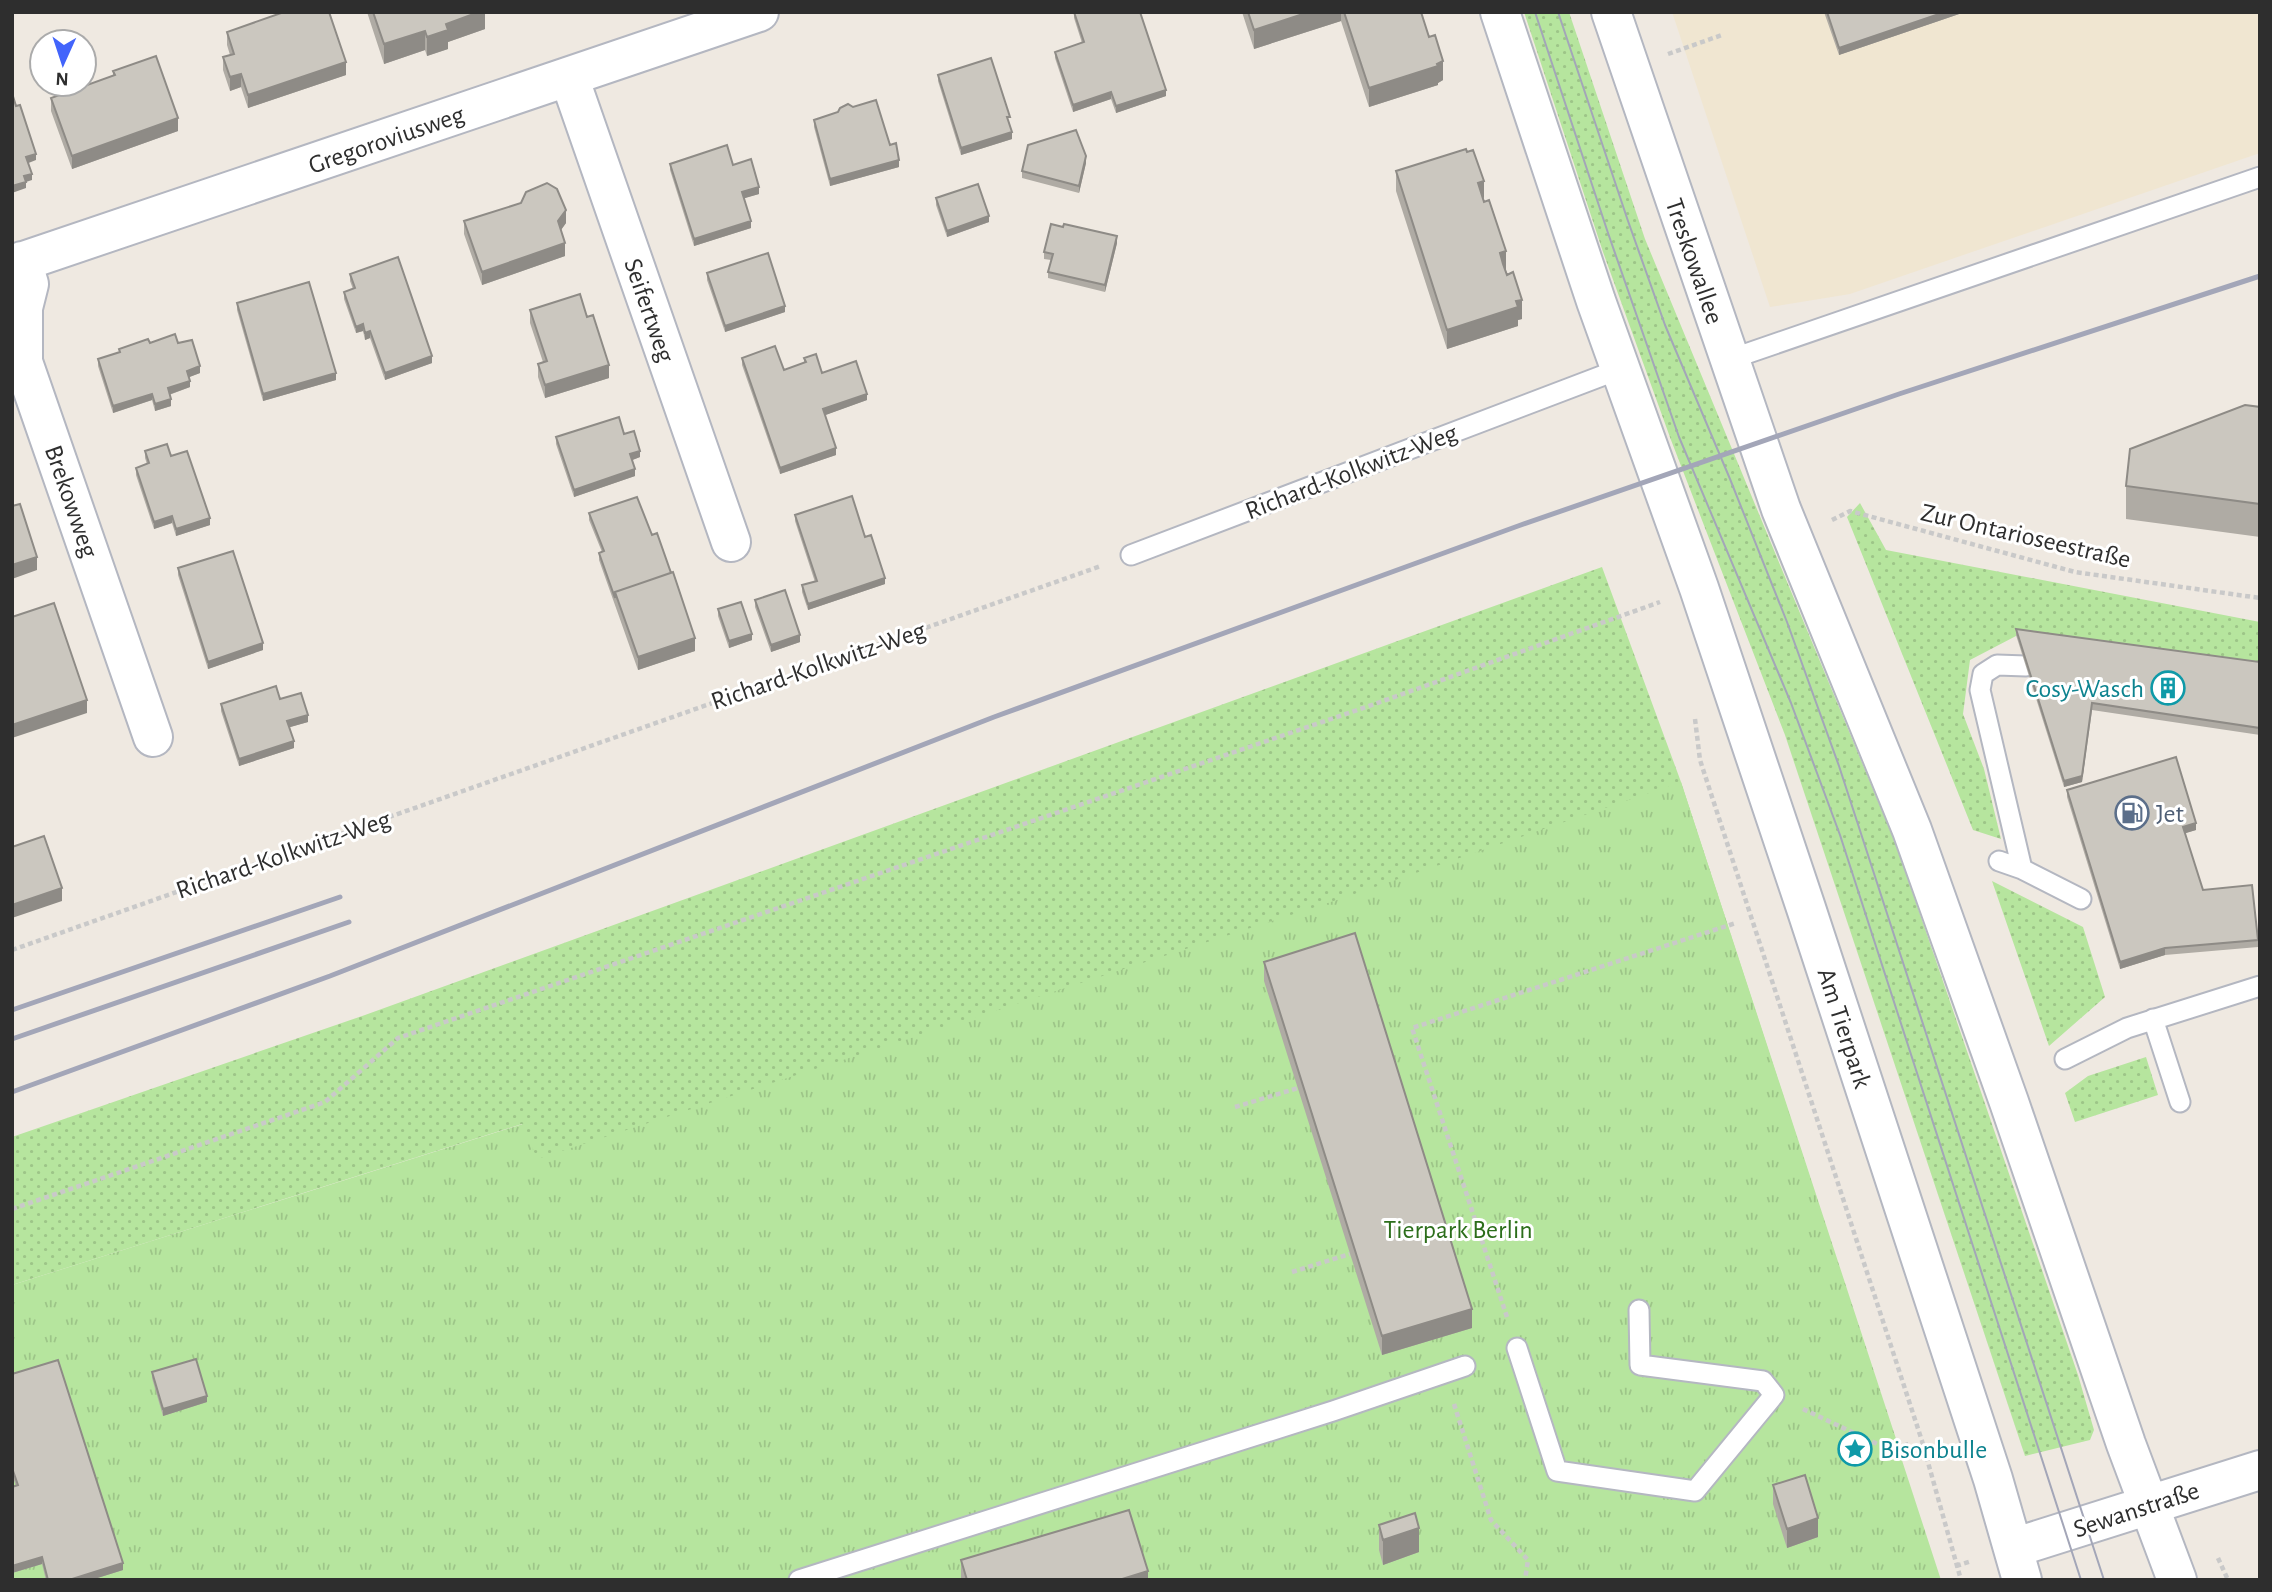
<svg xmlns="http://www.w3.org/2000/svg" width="2272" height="1592" font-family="'Alegreya Sans',sans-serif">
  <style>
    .education { fill: #f0e6d1 }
    .grass { fill: url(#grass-dots) }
    .park { fill: url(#park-tufts) }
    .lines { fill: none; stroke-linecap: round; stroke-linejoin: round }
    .lane-casing { stroke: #b4b7c1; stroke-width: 23 }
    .street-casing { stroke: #b4b7c1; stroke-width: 42 }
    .secondary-casing { stroke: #b4b7c1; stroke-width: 42 }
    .path { stroke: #c9c9c9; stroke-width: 4.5; stroke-dasharray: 5 3.5; stroke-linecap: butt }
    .lane { stroke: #fff; stroke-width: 19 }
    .street { stroke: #fff; stroke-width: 38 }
    .secondary { stroke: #fff; stroke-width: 38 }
    .tram { stroke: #a3a6b8; stroke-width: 2 }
    .rail { stroke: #a3a6b8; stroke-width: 5 }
    .wall { fill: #afaba4 }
    .shaded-wall { fill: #8e8b86 }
    .building { fill: #cbc7bf; stroke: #8e8b86; stroke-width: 2 }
    .labels { text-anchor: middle; stroke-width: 6; stroke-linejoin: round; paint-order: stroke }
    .street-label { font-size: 26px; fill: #2e2e2e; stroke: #fff }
    .culture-label { font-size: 26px; fill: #0d838f; stroke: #fff; text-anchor: end }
    .service-label { font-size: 26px; fill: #4e5e75; stroke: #fff; text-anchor: start }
    .park-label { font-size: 26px; fill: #2c6e1b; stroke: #fff }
  </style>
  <defs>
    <pattern id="grass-dots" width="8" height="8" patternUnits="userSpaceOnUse" patternTransform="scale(1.75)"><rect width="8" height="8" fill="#b6e59e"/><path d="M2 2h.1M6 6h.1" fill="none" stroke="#9dc588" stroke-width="1.8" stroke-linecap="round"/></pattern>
    <pattern id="park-tufts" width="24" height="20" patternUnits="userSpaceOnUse" patternTransform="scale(1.75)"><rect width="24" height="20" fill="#b6e59e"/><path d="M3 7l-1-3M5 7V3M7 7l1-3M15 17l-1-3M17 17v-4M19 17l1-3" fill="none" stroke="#9dc588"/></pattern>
  </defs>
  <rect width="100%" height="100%" fill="#efe9e1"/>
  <!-- education -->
  <path class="education" d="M 1672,12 L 2260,12 L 2260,153 L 1850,294 L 1770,307 Z"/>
  <!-- grass -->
  <path class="grass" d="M 1524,12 L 1569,12 L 1645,239 L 1897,847 L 2078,1375 L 2094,1430 L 2090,1440 L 2025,1456 L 1785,735 L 1671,440 L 1603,252 Z
    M 1860,503 L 1886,550 L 2260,622 L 2260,669 L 2016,636 L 1970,660 L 1963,714 L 1984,769 L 2001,839 L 1973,830 L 1847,517 Z
    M 1602,567 L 1681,782 L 1902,1457 L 536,1159 L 522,1124 L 12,1285 L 12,1137 L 365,1015 Z
    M 1992,881 L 2083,927 L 2105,997 L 2049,1046 Z
    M 2146,1057 L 2158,1095 L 2075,1122 L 2065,1093 L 2088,1076 Z"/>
  <!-- park -->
  <path class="park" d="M 1681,782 L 1941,1580 L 12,1580 L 12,1285 L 523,1124 L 537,1159 L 1337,900 Z"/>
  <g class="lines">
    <defs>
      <path id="lane" d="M 1728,360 L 2260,177
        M 1131,555 L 1620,369
        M 1999,861 L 2022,869 L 2081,899
        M 2022,869 L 1980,690 L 1983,674 L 1997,665 L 2026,666
        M 2153,1019 L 2180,1102
        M 2065,1059 L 2127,1028 L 2260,986
        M 1517,1348 L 1557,1471 L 1695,1491 L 1774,1395 L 1763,1381 L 1640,1365 L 1639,1310
        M 799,1580 L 1333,1411 L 1465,1366"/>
      <path id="street" d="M 569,77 L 731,542
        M 22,261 L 29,284 L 23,308 L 23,362 L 153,737
        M 12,265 L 759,12"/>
      <path id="secondary" d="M 1500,12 L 1596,301 L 1699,588 L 1806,908 L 1993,1479 L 2022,1580
        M 1611,12 L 1781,509 L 1912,830 L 2009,1102 L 2126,1444 L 2177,1580
        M 2013,1548 L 2260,1470"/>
    </defs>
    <!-- lane casing -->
    <use href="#lane" class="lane-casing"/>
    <!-- street casing -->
    <use href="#street" class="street-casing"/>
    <!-- secondary casing -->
    <use href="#secondary" class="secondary-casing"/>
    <!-- path -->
    <path class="path" d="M 1668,54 L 1722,35
      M 1832,520 L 1850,511 L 2075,572 L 2260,598
      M 1695,719 L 1700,760 L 1922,1441 L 1961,1580
      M 12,950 L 1101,566
      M 1235,1107 L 1298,1088
      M 12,1209 L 325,1102 L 398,1038 L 1369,706 L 1660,602
      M 1292,1272 L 1350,1254
      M 1507,1317 L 1412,1028 L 1736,923
      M 1454,1404 L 1491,1520 L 1528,1560 L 1525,1580
      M 1803,1409 L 1890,1450 L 1909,1444
      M 2218,1558 L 2228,1580
      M 1956,1566 L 1972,1561"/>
    <!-- lane -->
    <use href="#lane" class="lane"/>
    <!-- street -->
    <use href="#street" class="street"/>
    <!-- secondary -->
    <use href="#secondary" class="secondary"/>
    <!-- tram -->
    <path class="tram" d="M 1535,12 L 1608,233 L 1679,437 L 1791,703 L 1840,835 L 2081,1580
      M 1558,12 L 1628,221 L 1665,325 L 1730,479 L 1787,622 L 1839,766 L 2104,1580"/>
    <!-- rail -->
    <path class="rail" d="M 12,1010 L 340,897
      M 12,1039 L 349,922
      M 12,1092 L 330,976 L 994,717 L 1518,526 L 1899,394 L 2260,276"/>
  </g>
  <!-- wall -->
  <path class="wall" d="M 367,12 L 485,12 L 485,29 L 448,42 L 448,49 L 427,56 L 425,50 L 384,64 Z
    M 1074,12 L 1166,96 L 1116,113 L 1111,99 L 1073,112 L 1055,58 L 1055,52 L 1082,43 L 1074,18 Z
    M 1242,12 L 1421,12 L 1443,80 L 1438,83 L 1438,85 L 1369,107 L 1341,21 L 1254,49 Z
    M 1824,12 L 1965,12 L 1839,55 Z
    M 227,32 L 346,75 L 248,108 L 241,87 L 230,91 L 223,70 L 223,57 L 230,55 L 227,45 Z
    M 113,71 L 178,131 L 72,169 L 51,111 L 51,98 L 113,76 Z
    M 938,75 L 1012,139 L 961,155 L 938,81 Z
    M 814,120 L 890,145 L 899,167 L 830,186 L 814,127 Z
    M 1086,163 L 1079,193 L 1022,178 L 1022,171 Z
    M 670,164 L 733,165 L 759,194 L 744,198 L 751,228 L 694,246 L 670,170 Z
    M 1396,171 L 1483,200 L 1522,319 L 1518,320 L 1518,326 L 1447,349 L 1396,191 Z
    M 936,198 L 989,222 L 947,237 L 936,205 Z
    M 464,221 L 566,223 L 561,230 L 565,256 L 482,285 L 464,234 Z
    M 1117,243 L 1105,292 L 1048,278 L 1048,272 L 1051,260 L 1044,259 L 1044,252 Z
    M 707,273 L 785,312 L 725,332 L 707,280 Z
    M 350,274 L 432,363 L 385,380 L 370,338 L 365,340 L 363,331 L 356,333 L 344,299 L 344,292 L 353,289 L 350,281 Z
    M 237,303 L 336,380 L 263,401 L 237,310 Z
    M 530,310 L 587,317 L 609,378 L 545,398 L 538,377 L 538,364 L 543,362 L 530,323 Z
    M 150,343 L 178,343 L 200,373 L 189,377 L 190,387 L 169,395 L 171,406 L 155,411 L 152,400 L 113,413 L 98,366 L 98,359 L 119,353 L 119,349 Z
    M 742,358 L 784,370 L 804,363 L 804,358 L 822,373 L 867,400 L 825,415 L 836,455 L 780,474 L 742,365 Z
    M 2260,407 L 2260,537 L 2126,519 L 2126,486 Z
    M 624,434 L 640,457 L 632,460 L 635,476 L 574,497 L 556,444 L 556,437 Z
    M 145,451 L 171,456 L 210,525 L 176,536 L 172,523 L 154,529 L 136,475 L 136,468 L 147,464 L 145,458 Z
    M 589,513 L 652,535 L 695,651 L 638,670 L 599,560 L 599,553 L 602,552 L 589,520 Z
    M 795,515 L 865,537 L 885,584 L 808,610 L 802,592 L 802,585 L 815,582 L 795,521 Z
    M 178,568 L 263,650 L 208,669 L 178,575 Z
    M 755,600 L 800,642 L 771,652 L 755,607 Z
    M 718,609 L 752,640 L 729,648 L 718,616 Z
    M 2016,629 L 2260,662 L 2260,735 L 2092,710 L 2082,782 L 2064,787 L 2016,635 Z
    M 280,699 L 308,722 L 290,727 L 294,748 L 239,766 L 221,711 L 221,704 Z
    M 2067,790 L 2196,830 L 2185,833 L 2203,890 L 2258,940 L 2258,947 L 2165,955 L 2120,969 L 2067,797 Z
    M 1264,962 L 1472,1328 L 1382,1355 L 1264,981 Z
    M 152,1372 L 207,1402 L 163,1416 L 152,1378 Z
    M 12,1374 L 123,1570 L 91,1580 L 46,1580 L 42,1564 L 12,1573 L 12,1487 L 16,1486 L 12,1475 Z
    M 1773,1485 L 1818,1537 L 1787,1548 L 1773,1504 Z
    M 1379,1525 L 1419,1552 L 1383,1565 L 1379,1550 Z
    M 961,1560 L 1148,1580 L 961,1580 Z"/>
  <!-- shaded-wall -->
  <path class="shaded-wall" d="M 479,12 L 485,12 L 485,29 L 448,42 L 448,49 L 427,56 L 427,37 L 446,24 Z
    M 1309,12 L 1341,12 L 1341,21 L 1254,49 L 1254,30 Z
    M 1945,12 L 1965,12 L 1839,55 L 1839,48 Z
    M 425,31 L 425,50 L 384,64 L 384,44 Z
    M 1443,61 L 1443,80 L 1438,83 L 1438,85 L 1369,107 L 1369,88 Z
    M 346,62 L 346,75 L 248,108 L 248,95 Z
    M 241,74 L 241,87 L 230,91 L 230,77 Z
    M 1166,90 L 1166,96 L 1116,113 L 1116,106 Z
    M 1111,92 L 1111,99 L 1073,112 L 1073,105 Z
    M 178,118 L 178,131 L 72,169 L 72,156 Z
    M 1012,132 L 1012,139 L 961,155 L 961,148 Z
    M 36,154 L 36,160 L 26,164 L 26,157 Z
    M 1086,156 L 1086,163 L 1079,193 L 1079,186 Z
    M 899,160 L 899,167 L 830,186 L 830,179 Z
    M 32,174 L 32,180 L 26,182 L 26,188 L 12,193 L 12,186 L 24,176 Z
    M 1484,181 L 1484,200 L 1478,183 Z
    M 759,187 L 759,194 L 742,199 L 742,192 Z
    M 566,210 L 566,223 L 558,234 L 558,221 Z
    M 989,216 L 989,222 L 947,237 L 947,231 Z
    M 751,221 L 751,228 L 694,246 L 694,239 Z
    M 1117,236 L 1117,243 L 1105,292 L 1105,285 Z
    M 565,243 L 565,256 L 482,285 L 482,272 Z
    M 1506,251 L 1506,270 L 1500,272 L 1500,253 Z
    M 1522,300 L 1522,319 L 1518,320 L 1518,326 L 1447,349 L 1447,330 L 1516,301 Z
    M 785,306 L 785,312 L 725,332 L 725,326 Z
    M 363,324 L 363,331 L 356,333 L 356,327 Z
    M 370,331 L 370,338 L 365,340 L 365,333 Z
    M 432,356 L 432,363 L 385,380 L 385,373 Z
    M 609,365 L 609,378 L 545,398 L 545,385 Z
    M 200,366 L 200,373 L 187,378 L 187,371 Z
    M 336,373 L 336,380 L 263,401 L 263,394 Z
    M 190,381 L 190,387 L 168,395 L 168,388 Z
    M 152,394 L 152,400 L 113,413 L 113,406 Z
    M 867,394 L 867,400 L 823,416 L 823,409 Z
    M 171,399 L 171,406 L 155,411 L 155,404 Z
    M 836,448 L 836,455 L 780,474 L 780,468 Z
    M 640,451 L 640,457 L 630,461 L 630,454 Z
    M 635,469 L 635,476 L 574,497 L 574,490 Z
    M 172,516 L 172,523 L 154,529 L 154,522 Z
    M 210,518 L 210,525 L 176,536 L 176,529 Z
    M 37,557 L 37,570 L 12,579 L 12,565 Z
    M 885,578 L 885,584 L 808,610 L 808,604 Z
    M 752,634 L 752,640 L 729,648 L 729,641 Z
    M 800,635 L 800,642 L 771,652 L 771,645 Z
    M 695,638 L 695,651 L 638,670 L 638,657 Z
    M 263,643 L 263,650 L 208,669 L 208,662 Z
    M 87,700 L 87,713 L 12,738 L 12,725 Z
    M 2092,703 L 2082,782 L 2064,787 L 2064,781 Z
    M 308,715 L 308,722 L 287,728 L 287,721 Z
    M 294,741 L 294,748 L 239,766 L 239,759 Z
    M 2196,823 L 2196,830 L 2183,834 L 2183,827 Z
    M 62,888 L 62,901 L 12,918 L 12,905 Z
    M 2165,948 L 2165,955 L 2120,969 L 2120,962 Z
    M 1472,1309 L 1472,1328 L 1382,1355 L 1382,1336 Z
    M 207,1396 L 207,1402 L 163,1416 L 163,1409 Z
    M 1818,1518 L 1818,1537 L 1787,1548 L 1787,1529 Z
    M 1419,1528 L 1419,1552 L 1383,1565 L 1383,1540 Z
    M 42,1557 L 42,1564 L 12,1573 L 12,1566 Z
    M 123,1563 L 123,1570 L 91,1580 L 69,1580 Z
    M 1148,1571 L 1148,1580 L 1119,1580 Z"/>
  <!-- building -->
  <path class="building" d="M 284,12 L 329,12 L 346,62 L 248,95 L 241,74 L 230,77 L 223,57 L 234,54 L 227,32 Z
    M 373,12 L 479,12 L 446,24 L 448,30 L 427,37 L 425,31 L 384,44 Z
    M 1074,12 L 1140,12 L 1166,90 L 1116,106 L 1111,92 L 1073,105 L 1055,52 L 1084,42 Z
    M 1248,12 L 1309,12 L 1254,30 Z
    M 1344,12 L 1421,12 L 1429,37 L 1435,35 L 1443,61 L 1437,64 L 1438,66 L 1369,88 Z
    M 1827,12 L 1945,12 L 1839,48 Z
    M 156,56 L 178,118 L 72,156 L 51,98 L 115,75 L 113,71 Z
    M 991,58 L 1010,117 L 1007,117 L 1012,132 L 961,148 L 938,75 Z
    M 12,93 L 16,106 L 20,105 L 36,154 L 26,157 L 32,174 L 24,176 L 26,182 L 12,186 Z
    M 876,100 L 890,145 L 896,143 L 899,160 L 830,179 L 814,120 L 838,112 L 840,108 L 848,104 L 853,107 Z
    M 1076,130 L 1086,156 L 1079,186 L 1022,171 L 1028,145 Z
    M 727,145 L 733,165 L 751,159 L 759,187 L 742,192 L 751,221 L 694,239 L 670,164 Z
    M 1466,149 L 1467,152 L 1473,150 L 1484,181 L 1478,183 L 1484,202 L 1489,200 L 1506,251 L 1500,253 L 1503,264 L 1507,275 L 1513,272 L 1522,300 L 1516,301 L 1518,307 L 1447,330 L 1396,171 Z
    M 547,183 L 557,189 L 566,210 L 558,221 L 565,243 L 482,272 L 464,221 L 521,203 L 526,192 Z
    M 978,184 L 989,216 L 947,231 L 936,198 Z
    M 1051,224 L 1063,227 L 1064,224 L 1117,236 L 1105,285 L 1048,272 L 1053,254 L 1044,252 Z
    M 768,253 L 785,306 L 725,326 L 707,273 Z
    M 398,257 L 432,356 L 385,373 L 370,331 L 365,333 L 363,324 L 356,327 L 344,292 L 355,288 L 350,274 Z
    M 309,282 L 336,373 L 263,394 L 237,303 Z
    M 580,294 L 587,317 L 593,315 L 609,365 L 545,385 L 538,364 L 547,361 L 530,310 Z
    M 175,334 L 178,343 L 192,340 L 200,366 L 187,371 L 190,381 L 168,388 L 171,399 L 155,404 L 152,394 L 113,406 L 98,359 L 120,352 L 119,349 L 148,339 L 150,343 Z
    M 775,346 L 784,370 L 806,362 L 804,358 L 816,354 L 822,373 L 856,361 L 867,394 L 823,409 L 836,448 L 780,468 L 742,358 Z
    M 2245,405 L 2260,407 L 2260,504 L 2126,486 L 2130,449 Z
    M 619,417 L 624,434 L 634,431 L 640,451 L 630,454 L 635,469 L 574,490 L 556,437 Z
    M 167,444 L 171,456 L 187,451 L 210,518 L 176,529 L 172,516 L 154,522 L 136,468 L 149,463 L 145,451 Z
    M 852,496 L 865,537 L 871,535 L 885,578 L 808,604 L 802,585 L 817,581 L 795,515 Z
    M 637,497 L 652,535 L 657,533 L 671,573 L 615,592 L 615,598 L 599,553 L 604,551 L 589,513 Z
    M 20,504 L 37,557 L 12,565 L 12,506 Z
    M 233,551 L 263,643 L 208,662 L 178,568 Z
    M 673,572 L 695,638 L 638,657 L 615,592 Z
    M 785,590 L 800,635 L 771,645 L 755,600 Z
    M 741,602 L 752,634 L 729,641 L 718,609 Z
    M 54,603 L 87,700 L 12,725 L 12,617 Z
    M 2016,629 L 2260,662 L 2260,728 L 2092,703 L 2082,776 L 2064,781 Z
    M 276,686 L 280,699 L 301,693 L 308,715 L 287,721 L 294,741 L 239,759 L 221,704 Z
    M 2176,757 L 2196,823 L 2183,827 L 2203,890 L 2252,885 L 2258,940 L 2165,948 L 2120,962 L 2067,790 Z
    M 44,836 L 62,888 L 12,905 L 12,847 Z
    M 1355,933 L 1472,1309 L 1382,1336 L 1264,962 Z
    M 196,1359 L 207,1396 L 163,1409 L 152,1372 Z
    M 58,1360 L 123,1563 L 69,1580 L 48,1580 L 42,1557 L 12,1566 L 12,1487 L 18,1485 L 12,1468 L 12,1374 Z
    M 1805,1475 L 1818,1518 L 1787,1529 L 1773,1485 Z
    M 1129,1510 L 1148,1571 L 1119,1580 L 967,1580 L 961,1560 Z
    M 1415,1513 L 1419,1528 L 1383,1540 L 1379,1525 Z"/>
  <!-- icons -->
  <defs>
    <symbol id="building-ring" viewBox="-11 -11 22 22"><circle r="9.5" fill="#fff" stroke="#0f9aa8" stroke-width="1.5"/><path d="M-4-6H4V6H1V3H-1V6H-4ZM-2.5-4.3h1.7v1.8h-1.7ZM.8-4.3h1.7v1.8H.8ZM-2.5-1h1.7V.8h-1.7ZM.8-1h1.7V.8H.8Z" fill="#0f9aa8"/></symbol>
    <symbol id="fuel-ring" viewBox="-11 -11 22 22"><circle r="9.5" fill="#fff" stroke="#5c6f8a" stroke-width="1.5"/><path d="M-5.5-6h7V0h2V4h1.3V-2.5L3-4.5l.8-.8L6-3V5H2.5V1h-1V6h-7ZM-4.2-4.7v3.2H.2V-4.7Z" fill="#5c6f8a"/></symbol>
    <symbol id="sight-ring" viewBox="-11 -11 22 22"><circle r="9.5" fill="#fff" stroke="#0f9aa8" stroke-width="1.5"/><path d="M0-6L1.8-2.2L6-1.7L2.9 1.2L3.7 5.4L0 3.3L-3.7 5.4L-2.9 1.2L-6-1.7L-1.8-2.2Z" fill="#0f9aa8"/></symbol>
  </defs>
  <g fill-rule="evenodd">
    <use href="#building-ring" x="2149" y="669" width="38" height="38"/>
    <use href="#fuel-ring" x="2113" y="794" width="38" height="38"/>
    <use href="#sight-ring" x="1836" y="1430" width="38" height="38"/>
  </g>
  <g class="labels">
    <!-- street labels -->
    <g class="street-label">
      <text transform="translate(386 139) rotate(-19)" y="9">Gregoroviusweg</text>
      <text transform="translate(1695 261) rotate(71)" y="9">Treskowallee</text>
      <text transform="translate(650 310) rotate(71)" y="9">Seifertweg</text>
      <text transform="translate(1351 471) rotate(-21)" y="9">Richard-Kolkwitz-Weg</text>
      <text transform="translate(72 501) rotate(71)" y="9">Brekowweg</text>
      <text transform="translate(2026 535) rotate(13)" y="9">Zur Ontarioseestraße</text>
      <text transform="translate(818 665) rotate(-19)" y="9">Richard-Kolkwitz-Weg</text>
      <text transform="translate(283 854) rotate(-19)" y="9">Richard-Kolkwitz-Weg</text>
      <text transform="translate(1845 1028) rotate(72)" y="9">Am Tierpark</text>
      <text transform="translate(2136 1509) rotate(-18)" y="9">Sewanstraße</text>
    </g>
    <!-- culture labels -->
    <g class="culture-label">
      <text x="2144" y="697">Cosy-Wasch</text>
      <text x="1880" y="1458" text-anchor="start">Bisonbulle</text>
    </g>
    <!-- service labels -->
    <g class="service-label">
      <text x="2156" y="822">Jet</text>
    </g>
    <!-- park labels -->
    <g class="park-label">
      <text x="1458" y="1238">Tierpark Berlin</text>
    </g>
  </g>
  <!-- border -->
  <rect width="2272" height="1592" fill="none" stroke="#2e2e2e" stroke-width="28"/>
  <!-- north arrow -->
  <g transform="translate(63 63) rotate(183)"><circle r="33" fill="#ffffff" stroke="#ababab" stroke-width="2"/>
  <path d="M0-5L12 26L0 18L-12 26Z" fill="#4264fb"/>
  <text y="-10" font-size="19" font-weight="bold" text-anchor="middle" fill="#2e2e2e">N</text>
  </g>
</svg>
